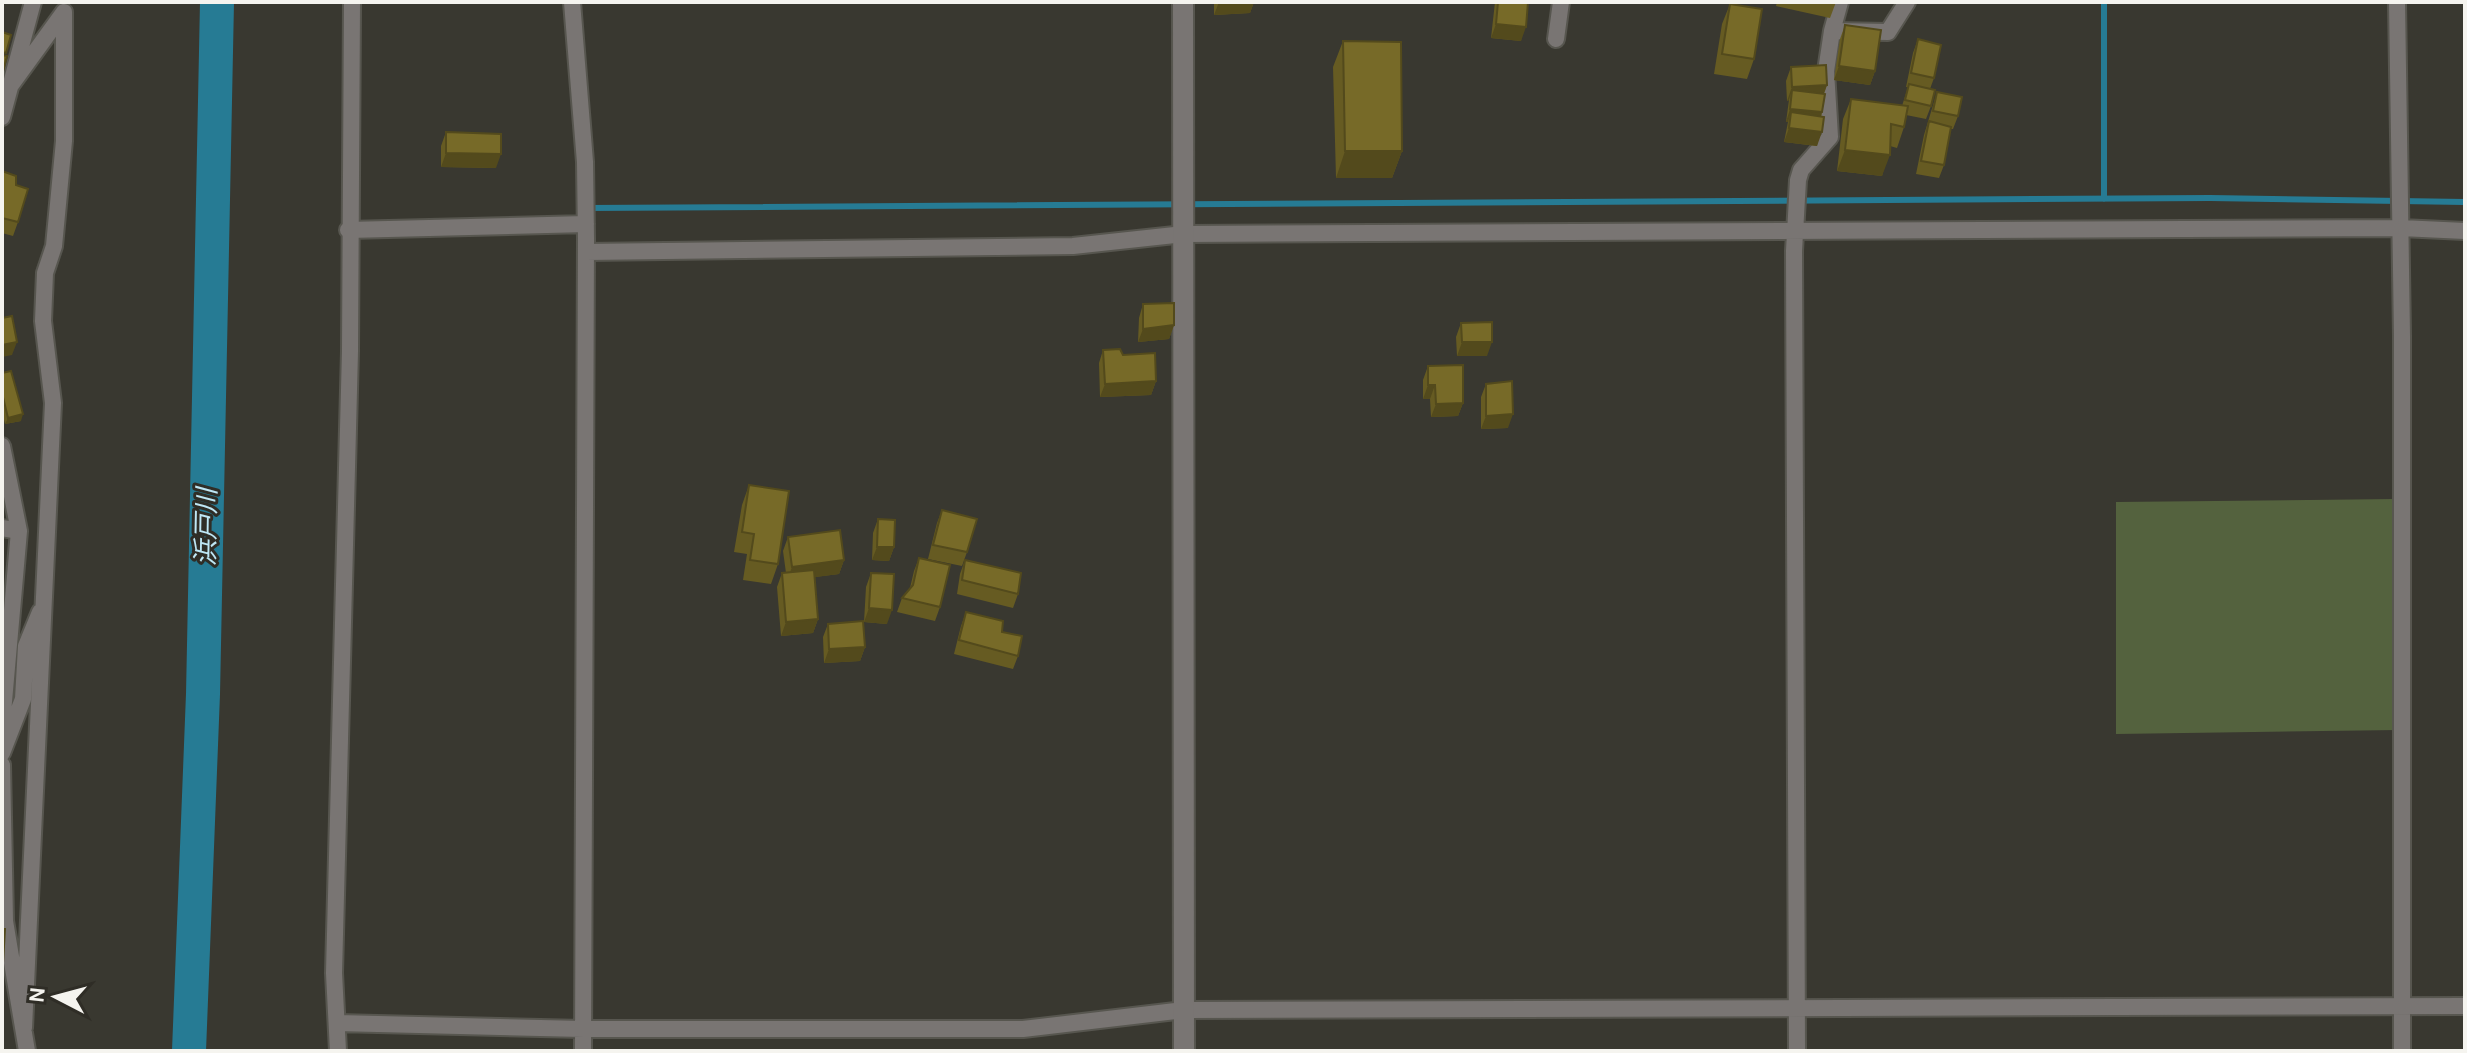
<svg xmlns="http://www.w3.org/2000/svg" width="2467" height="1053" font-family="Karla,'Noto Sans JP',sans-serif">
  <style>
    .grass { fill: #54623e }
    .lines { fill: none; stroke-linecap: round; stroke-linejoin: round }
    .stream { stroke: #267b94; stroke-width: 6 }
    .river { stroke: #267b94; stroke-width: 34 }
    .minor-casing { stroke: #57564f; stroke-width: 20 }
    .tertiary-casing { stroke: #57564f; stroke-width: 24 }
    .minor { stroke: #797573; stroke-width: 16 }
    .tertiary { stroke: #797573; stroke-width: 20 }
    .wall { fill: #665b22 }
    .shaded-wall { fill: #534a1c }
    .building { fill: #776a28; stroke: #534a1c; stroke-width: 2 }
    .labels { text-anchor: middle; stroke-width: 6; stroke-linejoin: round; paint-order: stroke }
    .water-label { font-size: 26px; font-style: italic; fill: #bee7f5; stroke: #2f2d26 }
  </style>
  <rect width="100%" height="100%" fill="#393830"/>
  <!-- grass -->
  <path class="grass" d="M 2396,499 L 2398,730 L 2116,734 L 2116,502 Z"/>
  <g class="lines">
    <!-- stream -->
    <path class="stream" d="M 2104,2 L 2104,199
      M 586,208 L 2210,198 L 2465,202"/>
    <!-- river -->
    <path class="river" d="M 189,1051 L 203,694 L 217,2"/>
    <defs>
      <path id="minor" d="M 572,2 L 585,162 L 586,239 L 583,1051
        M 2397,2 L 2402,336 L 2402,1051
        M 1832,31 L 1840,2
        M 1556,39 L 1561,2
        M 11,85 L 64,12 L 64,141 L 54,246 L 45,273 L 43,321 L 53,403 L 24,1028
        M 2,117 L 33,2
        M 348,230 L 586,224
        M 586,252 L 1073,246 L 1184,234 L 2401,228 L 2465,231
        M 2,446 L 19,531 L 2,724
        M 2,528 L 19,531
        M 2,753 L 23,699 L 26,646 L 40,612
        M 2,765 L 5,921 L 27,1051
        M 337,1023 L 583,1029 L 1023,1029 L 1184,1010 L 2465,1006
        M 338,1051 L 334,973 L 350,351 L 352,2
        M 1797,1051 L 1794,251 L 1798,180 L 1801,170 L 1830,137 L 1826,71 L 1832,31 L 1888,32 L 1907,2"/>
      <path id="tertiary" d="M 1183,2 L 1184,1051"/>
    </defs>
    <!-- minor casing -->
    <use href="#minor" class="minor-casing"/>
    <!-- tertiary casing -->
    <use href="#tertiary" class="tertiary-casing"/>
    <!-- minor -->
    <use href="#minor" class="minor"/>
    <!-- tertiary -->
    <use href="#tertiary" class="tertiary"/>
  </g>
  <!-- wall -->
  <path class="wall" d="M 1214,2 L 1254,2 L 1250,13 L 1214,15 Z
    M 1495,2 L 1528,2 L 1521,41 L 1491,38 Z
    M 1777,2 L 1836,2 L 1830,18 L 1776,6 Z
    M 1730,4 L 1754,59 L 1747,79 L 1714,74 L 1722,24 Z
    M 1845,25 L 1875,71 L 1870,85 L 1834,80 L 1840,39 Z
    M 1918,39 L 1934,78 L 1930,89 L 1931,106 L 1926,119 L 1906,115 L 1904,127 L 1897,148 L 1890,146 L 1882,176 L 1837,171 L 1843,119 L 1851,99 L 1902,106 L 1908,87 L 1906,87 L 1913,53 Z
    M 1343,41 L 1402,151 L 1392,178 L 1336,178 L 1333,67 Z
    M 1791,67 L 1827,85 L 1824,94 L 1822,112 L 1817,146 L 1784,142 L 1788,122 L 1786,122 L 1789,100 L 1787,101 L 1786,81 Z
    M 1937,92 L 1958,116 L 1953,129 L 1951,129 L 1944,165 L 1939,178 L 1916,174 L 1924,135 Z
    M 446,132 L 496,168 L 441,167 L 441,146 Z
    M 2,171 L 16,185 L 18,222 L 13,236 L 2,233 Z
    M 1143,304 L 1174,325 L 1169,339 L 1138,342 L 1139,318 Z
    M 1461,323 L 1487,356 L 1457,356 L 1456,337 Z
    M 1103,350 L 1123,355 L 1156,381 L 1151,395 L 1100,397 L 1099,363 Z
    M 1428,366 L 1463,403 L 1458,416 L 1431,417 L 1430,399 L 1423,399 L 1423,380 Z
    M 2,373 L 21,421 L 5,424 L 2,411 Z
    M 1486,384 L 1508,428 L 1481,429 L 1481,397 Z
    M 749,485 L 778,564 L 771,584 L 743,580 L 747,554 L 734,552 L 742,505 Z
    M 942,510 L 967,552 L 962,566 L 928,559 L 937,523 Z
    M 878,519 L 894,547 L 889,561 L 872,560 L 873,533 Z
    M 788,537 L 844,560 L 839,574 L 814,577 L 818,619 L 813,633 L 781,636 L 777,587 L 782,573 L 786,573 L 783,551 Z
    M 919,558 L 940,607 L 935,621 L 897,612 L 902,598 L 910,588 L 914,571 Z
    M 965,560 L 1018,594 L 1013,608 L 957,594 L 960,574 Z
    M 871,573 L 887,624 L 864,622 L 866,587 Z
    M 966,612 L 1002,632 L 1018,656 L 1013,669 L 954,654 L 961,626 Z
    M 828,624 L 865,647 L 860,661 L 824,663 L 823,637 Z"/>
  <!-- shaded-wall -->
  <path class="shaded-wall" d="M 1219,2 L 1254,2 L 1250,13 L 1214,15 Z
    M 1496,24 L 1526,27 L 1521,41 L 1491,38 Z
    M 1839,66 L 1875,71 L 1870,85 L 1834,80 Z
    M 1827,85 L 1822,98 L 1792,90 L 1789,100 L 1787,101 L 1792,87 Z
    M 1790,109 L 1822,112 L 1818,126 L 1791,112 L 1788,122 L 1786,122 Z
    M 1789,128 L 1822,132 L 1817,146 L 1784,142 Z
    M 1845,150 L 1890,155 L 1882,176 L 1837,171 Z
    M 1345,151 L 1402,151 L 1392,178 L 1336,178 Z
    M 446,153 L 501,154 L 496,168 L 441,167 Z
    M 1174,325 L 1169,339 L 1138,342 L 1143,329 Z
    M 17,342 L 12,355 L 2,357 L 2,345 Z
    M 1462,342 L 1492,342 L 1487,356 L 1457,356 Z
    M 1156,381 L 1151,395 L 1100,397 L 1105,384 Z
    M 1428,385 L 1435,385 L 1430,399 L 1423,399 Z
    M 1463,403 L 1458,416 L 1431,417 L 1436,404 Z
    M 23,414 L 21,421 L 5,424 L 8,418 Z
    M 1513,414 L 1508,428 L 1481,429 L 1486,416 Z
    M 877,547 L 894,547 L 889,561 L 872,560 Z
    M 844,560 L 839,574 L 787,581 L 792,567 Z
    M 869,608 L 892,610 L 887,624 L 864,622 Z
    M 818,619 L 813,633 L 781,636 L 786,622 Z
    M 865,647 L 860,661 L 824,663 L 829,649 Z"/>
  <!-- building -->
  <path class="building" d="M 1498,2 L 1528,2 L 1526,27 L 1496,24 Z
    M 1730,4 L 1762,9 L 1754,59 L 1722,54 Z
    M 1845,25 L 1881,30 L 1875,71 L 1839,66 Z
    M 2,32 L 11,35 L 6,53 L 2,52 Z
    M 1918,39 L 1941,45 L 1934,78 L 1911,73 Z
    M 1343,41 L 1401,42 L 1402,151 L 1345,151 Z
    M 2,55 L 7,56 L 3,71 L 2,70 Z
    M 1826,65 L 1827,85 L 1792,87 L 1791,67 Z
    M 1909,84 L 1935,90 L 1931,106 L 1905,100 Z
    M 1792,90 L 1825,94 L 1822,112 L 1790,109 Z
    M 1937,92 L 1962,97 L 1958,116 L 1933,111 Z
    M 1851,99 L 1908,106 L 1904,127 L 1891,124 L 1890,155 L 1845,150 Z
    M 1791,112 L 1824,117 L 1822,132 L 1789,128 Z
    M 1929,121 L 1951,127 L 1944,165 L 1921,161 Z
    M 446,132 L 501,134 L 501,154 L 446,153 Z
    M 2,171 L 16,176 L 16,185 L 28,189 L 18,222 L 2,218 Z
    M 1174,303 L 1174,325 L 1143,329 L 1143,304 Z
    M 12,316 L 17,342 L 2,345 L 2,318 Z
    M 1492,322 L 1492,342 L 1462,342 L 1461,323 Z
    M 1120,349 L 1123,355 L 1155,353 L 1156,381 L 1105,384 L 1103,350 Z
    M 1463,365 L 1463,403 L 1436,404 L 1435,385 L 1428,385 L 1428,366 Z
    M 11,371 L 23,414 L 8,418 L 2,393 L 2,373 Z
    M 1512,381 L 1513,414 L 1486,416 L 1486,384 Z
    M 749,485 L 789,491 L 778,564 L 750,560 L 754,534 L 742,532 Z
    M 942,510 L 977,519 L 967,552 L 933,545 Z
    M 878,519 L 895,520 L 894,547 L 877,547 Z
    M 840,530 L 844,560 L 792,567 L 788,537 Z
    M 919,558 L 950,565 L 940,607 L 902,598 L 913,585 Z
    M 965,560 L 1021,573 L 1018,594 L 962,580 Z
    M 814,570 L 818,619 L 786,622 L 782,573 Z
    M 871,573 L 894,574 L 892,610 L 869,608 Z
    M 966,612 L 1003,621 L 1002,632 L 1022,636 L 1018,656 L 959,640 Z
    M 863,621 L 865,647 L 829,649 L 828,624 Z
    M 2,929 L 5,929 L 2,980 Z"/>
  <g class="labels">
    <!-- water labels -->
    <g class="water-label">
      <text transform="translate(206 527) rotate(-89)" y="9">浜戸川</text>
    </g>
  </g>
  <!-- border -->
  <rect width="2467" height="1053" fill="none" stroke="#f5f4ef" stroke-width="8"/>
  <!-- north arrow -->
  <g transform="translate(56 997) rotate(276)" stroke="#2f2d26" stroke-width="6" paint-order="stroke">
  <path d="M0-6L14 30L0 20L-14 30Z" fill="#f5f4ef"/>
  <text y="-12" font-size="22" font-weight="bold" text-anchor="middle" fill="#f5f4ef">N</text>
  </g>
</svg>
